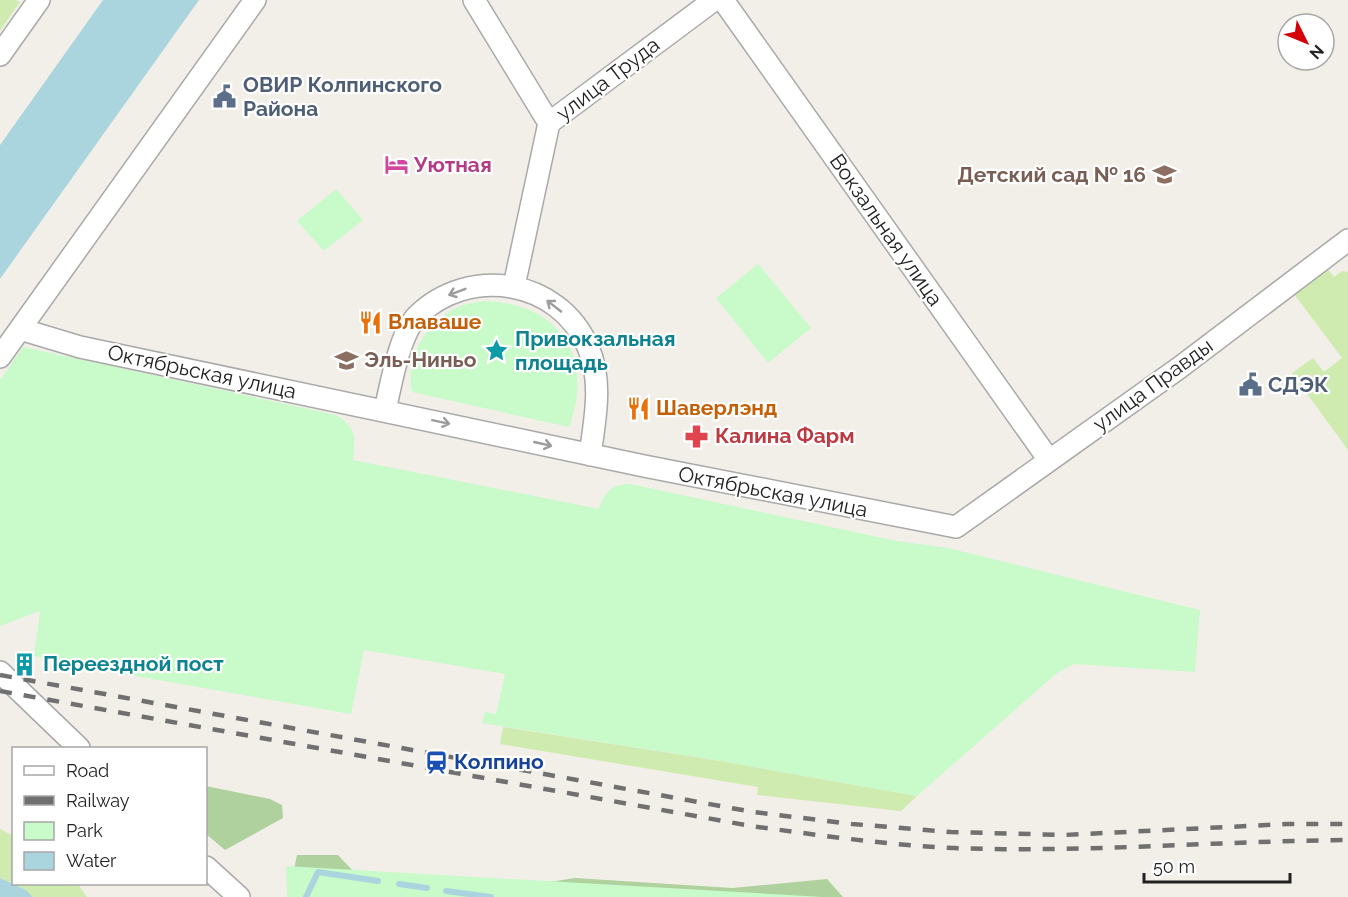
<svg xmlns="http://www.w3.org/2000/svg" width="1348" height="897" font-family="Raleway,sans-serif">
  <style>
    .grass { fill: #cfebb0 }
    .forest { fill: #afd19e }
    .park { fill: #c8faca }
    .water { fill: #aad5df }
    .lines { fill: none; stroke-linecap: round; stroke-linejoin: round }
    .stream { stroke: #aad5df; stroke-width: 6 }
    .minor-casing { stroke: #a9a9a9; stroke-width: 24 }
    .minor { stroke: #fff; stroke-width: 21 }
    .rail { stroke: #707070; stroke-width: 4.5; stroke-dasharray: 12 12; stroke-linecap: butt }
    .oneway { stroke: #9c9c9c }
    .labels { text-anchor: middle; stroke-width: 4.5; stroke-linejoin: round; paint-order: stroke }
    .street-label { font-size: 21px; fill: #222; stroke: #fff }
    .service-label { font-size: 21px; font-weight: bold; fill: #4e5e75; stroke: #fff; text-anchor: start }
    .hotel-label { font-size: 21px; font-weight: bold; fill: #b23c85; stroke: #fff; text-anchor: start }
    .education-label { font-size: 21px; font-weight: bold; fill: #785e54; stroke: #fff; text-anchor: end }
    .food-label { font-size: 21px; font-weight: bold; fill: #c56008; stroke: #fff; text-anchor: start }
    .culture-label { font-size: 21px; font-weight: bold; fill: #0d838f; stroke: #fff; text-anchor: start }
    .health-label { font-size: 21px; font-weight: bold; fill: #be3a42; stroke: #fff; text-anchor: start }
    .transit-label { font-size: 21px; font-weight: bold; fill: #164399; stroke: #fff; text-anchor: start }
  </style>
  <rect width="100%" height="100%" fill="#f2efe9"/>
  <!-- grass -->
  <path class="grass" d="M 0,0 L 16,0 L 20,2 L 0,31 Z
    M 1328,269 L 1334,277 L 1342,271 L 1348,272 L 1348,450 L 1292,373 L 1313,358 L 1324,372 L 1342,358 L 1294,294 Z
    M 503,727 L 715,760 L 917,796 L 901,811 L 757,795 L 758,787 L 500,744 Z
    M 0,829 L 13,836 L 14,884 L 78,884 L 87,897 L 33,897 L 26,890 L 0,878 Z"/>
  <!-- forest -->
  <path class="forest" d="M 206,786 L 270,799 L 282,805 L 283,818 L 225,850 L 206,834 Z
    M 297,855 L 338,855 L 354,872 L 492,891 L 575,878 L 732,888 L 827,879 L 843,897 L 291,897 L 289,893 Z"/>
  <!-- park -->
  <path class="park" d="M 336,189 L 363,220 L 324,251 L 297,221 Z
    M 758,264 L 811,328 L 768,363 L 716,298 Z
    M 486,301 C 560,304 595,358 569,427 L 412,392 C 405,359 425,324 454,309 C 464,304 476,302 486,301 Z
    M 23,347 L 336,415 C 358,428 355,438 353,460 L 599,509 C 604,493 611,484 630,484 L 897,541 L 948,548 L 1200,610 L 1195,672 L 1074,664 L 1057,673 L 917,796 L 715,760 L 482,723 L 485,712 L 496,714 L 505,674 L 364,650 L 351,714 L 107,671 L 34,656 L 40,611 L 0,626 L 0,380 Z
    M 286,866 L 823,897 L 287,897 Z"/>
  <!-- water -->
  <path class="water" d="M 103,0 L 199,0 L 0,279 L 0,145 Z
    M 0,878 L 26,890 L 33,897 L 0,897 Z"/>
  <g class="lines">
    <!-- stream -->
    <path class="stream" d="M 399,884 L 427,888
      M 446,891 L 491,897
      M 306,897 L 318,872 L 378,881"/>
    <defs>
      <path id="minor" d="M 474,0 L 549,123
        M 723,0 L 1049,460
        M 0,55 L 39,0
        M 514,286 L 549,123 L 714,0
        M 20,329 L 80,347 L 644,466 L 956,527 L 1179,368 L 1348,240
        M 0,357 L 255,0
        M 385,410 C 391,385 399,335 417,316 C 469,265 559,279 588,347 C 603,381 595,419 590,455
        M 0,672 L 79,748
        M 206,867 L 239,897"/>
    </defs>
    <!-- minor casing -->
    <use href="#minor" class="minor-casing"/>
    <!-- minor -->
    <use href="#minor" class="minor"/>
    <!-- rail -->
    <path class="rail" d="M 0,675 L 753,812 L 852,824 L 951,832 L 1064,835 L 1288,824 L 1348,824
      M 0,691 L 751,826 C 818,835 886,845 954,848 C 1085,853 1216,841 1348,840"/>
  </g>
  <!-- one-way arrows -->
  <defs><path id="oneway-shaft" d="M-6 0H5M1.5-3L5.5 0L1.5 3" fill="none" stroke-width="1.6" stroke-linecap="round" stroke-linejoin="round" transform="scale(1.5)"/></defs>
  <g class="oneway">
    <use href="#oneway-shaft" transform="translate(457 292) rotate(159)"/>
    <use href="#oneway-shaft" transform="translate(554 306) rotate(-142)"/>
    <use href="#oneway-shaft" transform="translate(441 422) rotate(12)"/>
    <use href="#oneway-shaft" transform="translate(543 444) rotate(13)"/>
  </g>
  <!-- icons -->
  <defs>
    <symbol id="civic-bare" viewBox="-9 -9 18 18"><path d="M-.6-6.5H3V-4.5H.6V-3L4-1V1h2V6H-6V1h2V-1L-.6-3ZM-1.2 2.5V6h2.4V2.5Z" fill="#5c6f8a" stroke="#fff" stroke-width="2.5" paint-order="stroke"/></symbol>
    <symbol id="hotel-bare" viewBox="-9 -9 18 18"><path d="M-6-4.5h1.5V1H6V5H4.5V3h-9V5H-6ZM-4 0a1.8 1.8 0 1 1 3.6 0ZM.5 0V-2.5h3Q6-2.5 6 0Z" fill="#d1479c" stroke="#fff" stroke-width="2.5" paint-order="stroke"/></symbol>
    <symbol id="school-bare" viewBox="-9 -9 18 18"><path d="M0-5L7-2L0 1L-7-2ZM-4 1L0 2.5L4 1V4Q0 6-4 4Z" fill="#8d6e63" stroke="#fff" stroke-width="2.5" paint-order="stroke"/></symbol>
    <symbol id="restaurant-bare" viewBox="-9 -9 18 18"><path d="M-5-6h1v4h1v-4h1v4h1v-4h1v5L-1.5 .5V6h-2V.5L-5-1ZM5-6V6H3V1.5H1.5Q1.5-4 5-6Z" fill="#e8710a" stroke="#fff" stroke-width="2.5" paint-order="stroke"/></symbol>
    <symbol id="sight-bare" viewBox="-9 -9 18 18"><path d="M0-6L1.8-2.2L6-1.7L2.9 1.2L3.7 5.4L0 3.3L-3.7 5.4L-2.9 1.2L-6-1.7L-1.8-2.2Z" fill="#0f9aa8" stroke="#fff" stroke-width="2.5" paint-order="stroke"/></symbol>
    <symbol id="pharmacy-bare" viewBox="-9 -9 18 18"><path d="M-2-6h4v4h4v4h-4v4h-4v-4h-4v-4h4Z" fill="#e0444e" stroke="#fff" stroke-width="2.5" paint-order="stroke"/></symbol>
    <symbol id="building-bare" viewBox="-9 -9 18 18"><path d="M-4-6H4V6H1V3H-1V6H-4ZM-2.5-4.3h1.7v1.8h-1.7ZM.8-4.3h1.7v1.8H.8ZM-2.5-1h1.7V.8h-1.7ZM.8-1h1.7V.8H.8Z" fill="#0f9aa8" stroke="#fff" stroke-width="2.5" paint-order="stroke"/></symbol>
    <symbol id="station-bare" viewBox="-9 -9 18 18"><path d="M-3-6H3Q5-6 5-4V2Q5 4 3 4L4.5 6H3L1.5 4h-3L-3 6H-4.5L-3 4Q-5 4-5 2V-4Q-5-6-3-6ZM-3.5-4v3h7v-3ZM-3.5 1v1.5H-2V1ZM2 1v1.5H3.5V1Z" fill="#1a4fb4" stroke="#fff" stroke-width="2.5" paint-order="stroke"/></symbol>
  </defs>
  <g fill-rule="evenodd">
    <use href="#civic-bare" x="208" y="80" width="33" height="33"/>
    <use href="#hotel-bare" x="380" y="148" width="33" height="33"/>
    <use href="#school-bare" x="1148" y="158" width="33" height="33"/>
    <use href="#restaurant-bare" x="354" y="306" width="33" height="33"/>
    <use href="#sight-bare" x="480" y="334" width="33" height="33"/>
    <use href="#school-bare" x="330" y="344" width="33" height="33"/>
    <use href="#civic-bare" x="1234" y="368" width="33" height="33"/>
    <use href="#restaurant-bare" x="622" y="392" width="33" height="33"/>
    <use href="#pharmacy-bare" x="680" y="420" width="33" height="33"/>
    <use href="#building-bare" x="8" y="648" width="33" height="33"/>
    <use href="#station-bare" x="420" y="746" width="33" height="33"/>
  </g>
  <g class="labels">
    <!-- street labels -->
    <g class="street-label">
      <text transform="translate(608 79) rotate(-37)" y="7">улица Труда</text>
      <text transform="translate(886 230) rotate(55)" y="7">Вокзальная улица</text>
      <text transform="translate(202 372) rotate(12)" y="7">Октябрьская улица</text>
      <text transform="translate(1153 385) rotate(-36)" y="7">улица Правды</text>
      <text transform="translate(773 492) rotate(11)" y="7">Октябрьская улица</text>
    </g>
    <!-- service labels -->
    <g class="service-label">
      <text x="243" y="92">ОВИР Колпинского<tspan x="243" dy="24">Района</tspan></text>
      <text x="1268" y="392">СДЭК</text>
    </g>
    <!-- hotel labels -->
    <g class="hotel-label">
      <text x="414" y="172">Уютная</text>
    </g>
    <!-- education labels -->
    <g class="education-label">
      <text x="1146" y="182">Детский сад № 16</text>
      <text x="364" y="367" text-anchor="start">Эль-Ниньо</text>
    </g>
    <!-- food labels -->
    <g class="food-label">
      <text x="388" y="329">Влаваше</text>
      <text x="656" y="415">Шаверлэнд</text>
    </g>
    <!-- culture labels -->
    <g class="culture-label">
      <text x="515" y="346">Привокзальная<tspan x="515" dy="24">площадь</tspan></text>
      <text x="43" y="671">Переездной пост</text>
    </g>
    <!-- health labels -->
    <g class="health-label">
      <text x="715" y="443">Калина Фарм</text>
    </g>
    <!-- transit labels -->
    <g class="transit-label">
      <text x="454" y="769">Колпино</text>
    </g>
  </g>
  <!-- legend -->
  <rect x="12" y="747" width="195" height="138" fill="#ffffff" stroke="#a7a7a7" stroke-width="1.5"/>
  <rect x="24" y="766" width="30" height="9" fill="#ffffff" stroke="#a7a7a7" stroke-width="1.5"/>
  <text x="66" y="777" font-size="18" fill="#222222">Road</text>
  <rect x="24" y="796" width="30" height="9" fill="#707070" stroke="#a7a7a7" stroke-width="1.5"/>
  <text x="66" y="807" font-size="18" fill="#222222">Railway</text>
  <rect x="24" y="822" width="30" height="18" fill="#c8faca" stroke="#a7a7a7" stroke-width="1.5"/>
  <text x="66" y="837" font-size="18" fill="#222222">Park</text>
  <rect x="24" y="852" width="30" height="18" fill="#aad5df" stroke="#a7a7a7" stroke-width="1.5"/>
  <text x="66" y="867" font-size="18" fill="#222222">Water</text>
  <!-- north arrow -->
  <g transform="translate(1306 42) rotate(133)"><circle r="28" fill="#ffffff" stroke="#a7a7a7" stroke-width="1.5"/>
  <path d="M0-4.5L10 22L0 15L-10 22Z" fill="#d40007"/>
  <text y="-9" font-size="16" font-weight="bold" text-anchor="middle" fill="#222222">N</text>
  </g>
  <!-- scale -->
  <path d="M1144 873v9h146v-9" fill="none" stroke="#222222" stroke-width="3"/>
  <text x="1153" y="873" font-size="18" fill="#222222" stroke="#ffffff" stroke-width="4.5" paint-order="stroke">50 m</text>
</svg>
